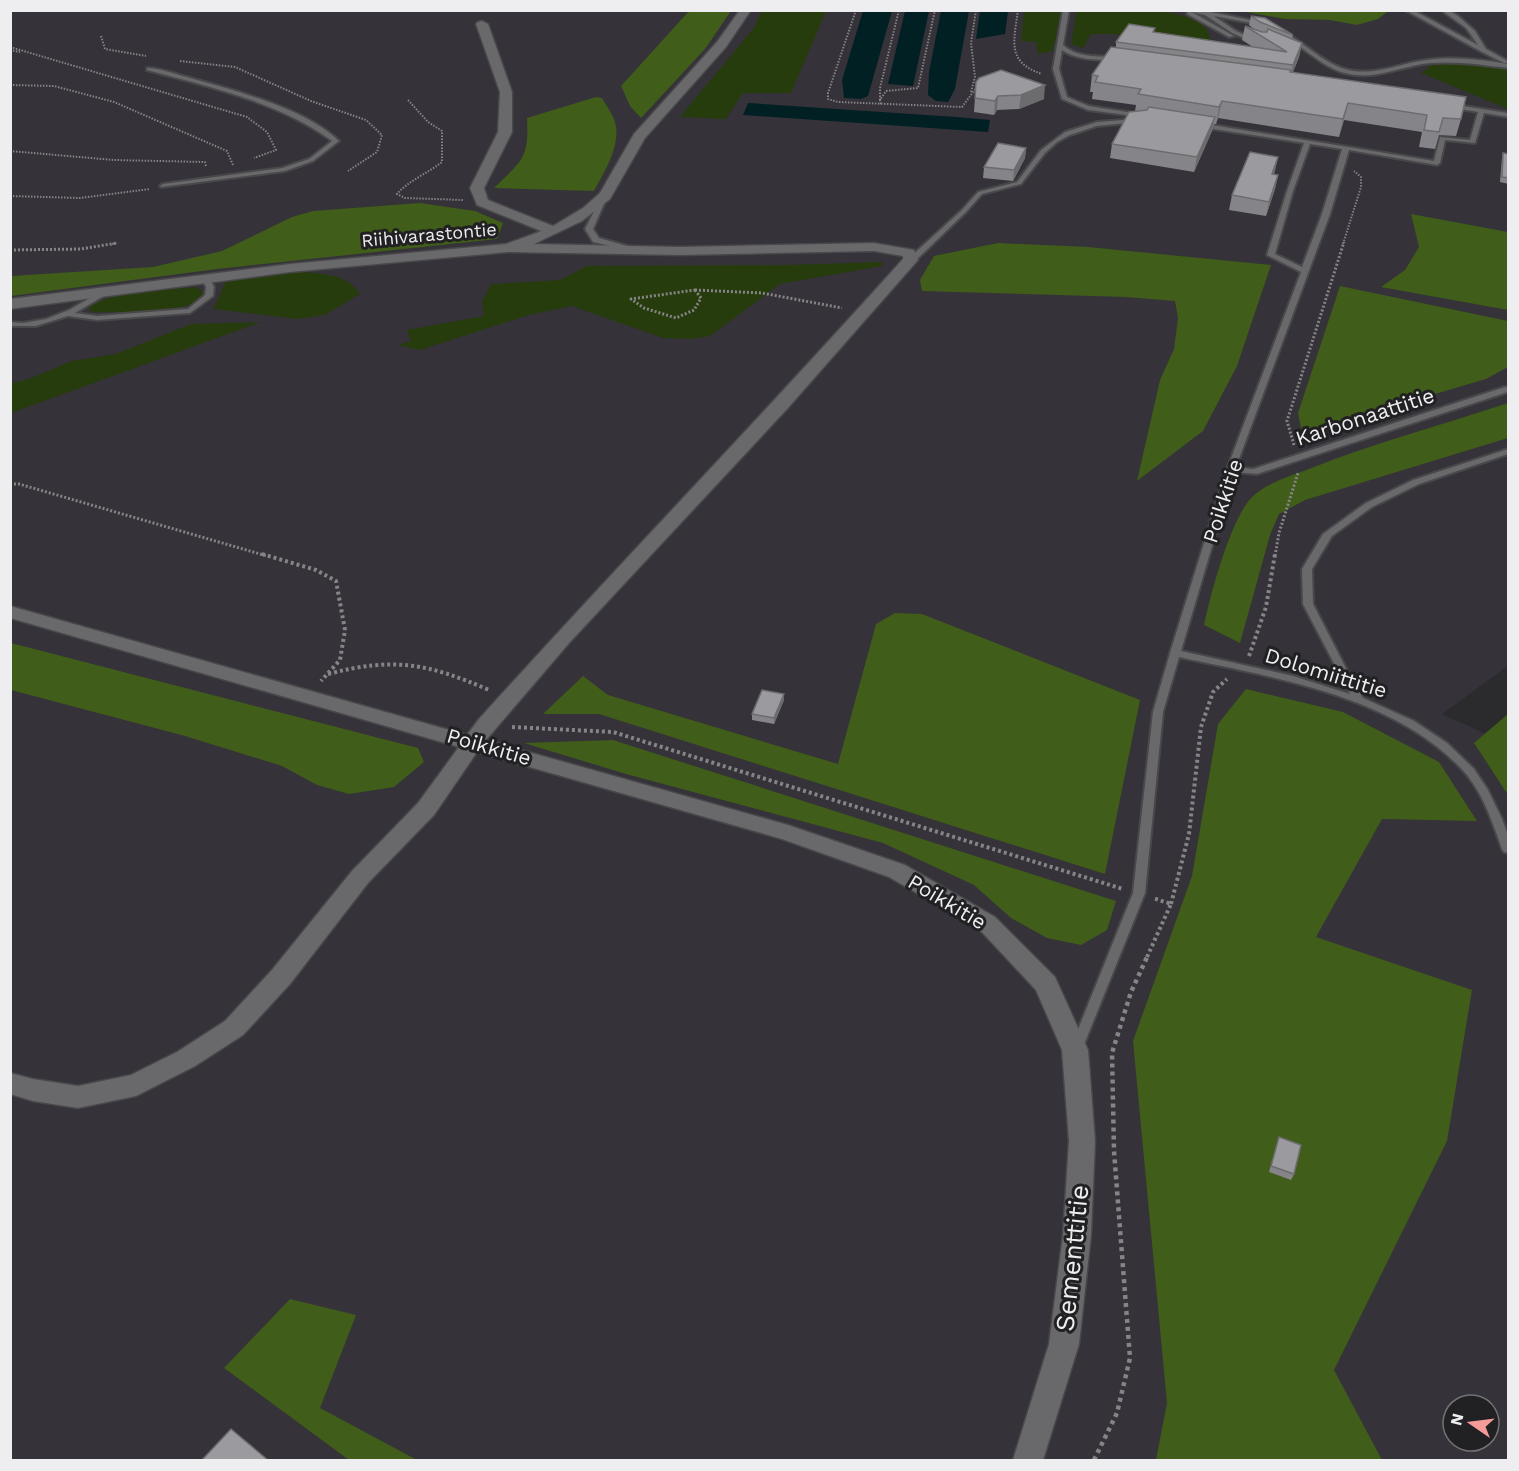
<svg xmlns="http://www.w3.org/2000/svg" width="1519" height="1471" font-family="'Work Sans',sans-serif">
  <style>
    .built { fill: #35323a; fill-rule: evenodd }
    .green { fill: #273c0c }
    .forest { fill: #405d19 }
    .water { fill: #002023 }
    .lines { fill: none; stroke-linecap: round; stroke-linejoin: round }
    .service-casing { stroke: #484749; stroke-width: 4 }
    .minor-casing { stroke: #484749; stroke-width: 3 }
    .path-far3 { stroke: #858486; stroke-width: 2; stroke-dasharray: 1.5 1.5; stroke-linecap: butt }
    .path-far2 { stroke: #858486; stroke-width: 3; stroke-dasharray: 2 2; stroke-linecap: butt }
    .path-far1 { stroke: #858486; stroke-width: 4; stroke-dasharray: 3 3; stroke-linecap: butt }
    .path { stroke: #858486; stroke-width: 4.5; stroke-dasharray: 4 4; stroke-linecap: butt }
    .service { fill: #69686b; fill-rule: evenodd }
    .minor { fill: #69686b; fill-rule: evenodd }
    .wall { fill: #858589 }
    .shaded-wall { fill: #6c6c6f }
    .building { fill: #9b9b9f; stroke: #6c6c6f; stroke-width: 1.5 }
    .labels { text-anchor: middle; stroke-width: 6; stroke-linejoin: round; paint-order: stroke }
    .far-street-label { font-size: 18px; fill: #eeedef; stroke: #212023 }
    .street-label { font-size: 21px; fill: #eeedef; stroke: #212023 }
    .near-street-label { font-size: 26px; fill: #eeedef; stroke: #212023 }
  </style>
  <rect width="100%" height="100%" fill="#2b2a2c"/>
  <!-- built -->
  <path class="built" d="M 10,11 L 1508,11 L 1508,666 L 1442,714 L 1508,744 L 1508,1460 L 11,1460 ZM 1453,1405 L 1489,1405 L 1489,1441 L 1453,1441 Z"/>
  <!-- green -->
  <path class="green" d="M 1077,10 C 1102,10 1208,2 1210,39 L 1202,48 L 1114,34 L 1091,34 L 1083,48 L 1071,44 Z
    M 762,11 L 826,11 L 791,93 L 743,93 L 726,119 L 680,117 L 753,29 Z
    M 1024,11 L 1061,11 L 1053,51 L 1038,54 L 1036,42 L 1021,41 Z
    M 1455,64 L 1484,65 L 1508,70 L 1508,109 L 1421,73 L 1432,65 Z
    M 883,262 L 882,266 L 780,284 L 710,336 L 691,339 L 663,338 L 572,306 L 529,315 L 420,350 L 398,345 L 411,341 L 407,330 L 484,316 L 482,302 L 491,284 L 560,280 L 587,266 L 787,265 Z
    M 294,271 C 318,274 346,272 360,294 L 325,315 L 298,319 L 213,309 L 226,281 Z
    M 196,287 L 204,293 C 194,317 116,312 92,312 L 88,308 C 113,289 165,290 196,287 Z
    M 261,322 L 11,413 L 11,383 L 26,380 L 72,361 L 116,354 L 191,324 Z"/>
  <!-- forest -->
  <path class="forest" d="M 690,10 L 731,11 L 705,49 L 641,118 L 630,106 L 621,86 Z
    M 1384,10 L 1387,12 L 1378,19 L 1357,25 L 1330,20 L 1285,19 L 1241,11 Z
    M 596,97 L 602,98 C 606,105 611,112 614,119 C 623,142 605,171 594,191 L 494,188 C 522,160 529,160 527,118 Z
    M 420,203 L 475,211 L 503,223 L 497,239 L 217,269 L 11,296 L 11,276 L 153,267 L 222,251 L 292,217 L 313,211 Z
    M 1411,214 L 1508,232 L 1508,310 L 1381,287 L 1405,270 L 1419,247 Z
    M 998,243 L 1088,247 L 1271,265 L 1237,366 L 1203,431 L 1137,481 L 1160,380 L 1174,349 L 1178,318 L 1175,301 L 1126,297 L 922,291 L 920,280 L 934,256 Z
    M 1340,286 L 1508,321 L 1508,367 L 1486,379 L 1302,433 L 1298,413 Z
    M 1508,403 L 1508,438 L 1305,500 L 1279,514 L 1270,535 L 1240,643 L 1204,625 C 1211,593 1230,520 1252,497 C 1266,483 1290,476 1309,469 C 1374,443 1442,425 1508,403 Z
    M 895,613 L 922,614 L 1140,700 L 1105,874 L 599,714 L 543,714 L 583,676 L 608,695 L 838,764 L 876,624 Z
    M 11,643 L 418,748 L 424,762 L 394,787 L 349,794 L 317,785 L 282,766 L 185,736 L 11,690 Z
    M 1246,689 L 1343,712 L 1439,762 L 1477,821 L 1382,819 L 1316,937 L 1472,990 L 1447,1141 L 1334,1370 L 1382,1460 L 1156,1460 L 1167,1403 L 1133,1041 L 1192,876 L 1218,724 Z
    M 1508,714 L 1508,795 L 1474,743 Z
    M 613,740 L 1116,901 L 1107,930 L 1081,945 L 1047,938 L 1011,918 L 974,885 L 883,843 L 626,774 L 524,743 Z
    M 290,1299 L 356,1315 L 320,1408 L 417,1460 L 349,1460 L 224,1368 Z"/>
  <!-- water -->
  <path class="water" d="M 863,11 L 892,11 L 868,96 L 861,99 L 844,98 L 842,80 Z
    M 905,11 L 929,11 L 913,86 L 888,84 Z
    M 941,11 L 969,11 L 955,89 L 948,102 L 936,101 L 928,95 L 929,72 Z
    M 980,11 L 1008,11 L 1005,34 L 976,39 Z
    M 748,103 L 956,117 L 990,120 L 988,132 L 743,115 Z"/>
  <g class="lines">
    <defs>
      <path id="service" d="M 1063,10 L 1069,10 L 1063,45 C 1077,58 1098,56 1116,57 L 1119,59 L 1116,61 C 1098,59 1078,61 1062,50 L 1059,69 L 1067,97 L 1089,106 L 1140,114 L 1143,116 L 1142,117 L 1088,110 L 1062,99 L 1053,69 Z
        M 1186,10 L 1201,10 L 1265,23 L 1262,25 L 1214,16 L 1236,31 L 1257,40 L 1257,42 L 1255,43 L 1232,33 L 1205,15 L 1192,12 L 1234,36 L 1229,37 L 1187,14 L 1188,11 Z
        M 1405,10 L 1413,10 L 1478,45 L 1466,28 L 1441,10 L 1449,10 L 1458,16 L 1475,31 L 1486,49 L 1508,61 L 1508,63 L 1504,63 L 1482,52 Z
        M 1290,38 L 1294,38 C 1311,49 1329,66 1349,70 C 1375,76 1401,63 1426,60 C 1453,56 1482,60 1508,64 L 1508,68 C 1483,65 1457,61 1431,63 C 1404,65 1377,80 1349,74 C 1327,70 1309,52 1290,40 Z
        M 147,68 C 160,68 174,74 187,77 C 233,90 305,108 339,141 L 313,161 L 285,171 L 161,187 L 160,186 L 163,184 L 282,168 L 309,159 L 332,141 C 279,102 209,87 147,70 Z
        M 1450,104 L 1508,113 L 1508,117 L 1484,113 L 1475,143 L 1445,140 L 1440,163 L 1437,165 L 1349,150 L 1330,214 L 1236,467 L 1253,469 L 1505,387 L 1508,387 L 1508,392 L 1257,474 L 1234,472 L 1181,651 L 1293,676 L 1350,694 L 1303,604 L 1302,569 L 1323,534 L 1366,503 L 1413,480 L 1508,449 L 1508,454 L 1419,484 L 1372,507 L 1332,536 L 1312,569 L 1313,604 L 1353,682 L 1363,698 L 1414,721 L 1447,743 L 1474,769 L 1488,790 L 1502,819 L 1508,835 L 1508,853 L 1504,852 L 1502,849 C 1493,824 1484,796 1467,775 C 1399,696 1275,678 1179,657 L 1163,712 L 1145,893 L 1083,1047 L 1081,1051 L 1077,1052 L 1073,1051 L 1071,1047 L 1133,893 L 1153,712 L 1170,653 L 1227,469 L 1301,272 L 1267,255 L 1287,191 L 1304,143 L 1200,127 L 1197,125 L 1200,123 L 1434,161 L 1440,137 L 1470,140 L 1478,112 L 1448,107 L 1447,106 ZM 1310,144 L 1342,149 L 1322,214 L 1302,267 L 1275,254 L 1293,191 Z
        M 1136,119 L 1139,121 L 1138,122 L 1097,126 L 1070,135 L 1057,142 L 1045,153 L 1021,184 L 982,194 L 966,212 L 914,262 L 907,260 L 962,210 L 978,192 L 1017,182 L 1041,150 L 1065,132 L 1097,122 Z
        M 602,196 L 607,197 L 593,229 L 599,238 L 627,246 L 627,250 L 593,242 L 585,229 Z
        M 203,277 L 210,279 L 214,287 L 213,296 L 190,313 L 97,320 L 68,316 L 36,326 L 10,326 L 10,322 L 23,323 L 46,319 L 69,310 L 104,290 L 107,290 L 107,294 L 75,313 L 97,316 L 188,309 L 205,295 L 206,287 L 202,279 Z"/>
      <path id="minor" d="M 740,10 L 751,10 L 726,47 L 645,138 L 610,199 L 582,221 L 534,244 L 680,247 L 874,243 L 914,250 L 918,260 L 787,409 L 570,642 L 486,740 L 788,825 L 905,865 L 995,917 L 1055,977 L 1088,1050 L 1095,1141 L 1091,1235 L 1079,1344 L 1043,1460 L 1013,1460 L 1049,1344 L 1063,1235 L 1069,1141 L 1062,1050 L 1036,990 L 979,929 L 889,877 L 782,839 L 477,752 L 434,815 L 368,883 L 290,984 L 243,1035 L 195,1066 L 136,1096 L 78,1108 L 33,1101 L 10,1094 L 10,1073 L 33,1079 L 78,1086 L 131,1075 L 177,1052 L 225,1021 L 272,970 L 352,871 L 418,803 L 459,747 L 10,618 L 10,606 L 467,735 L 479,719 C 619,564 764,414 903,259 L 903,256 L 874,251 L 680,255 L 508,252 L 290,272 L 10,309 L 10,299 L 290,264 L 506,244 L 539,232 L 541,231 L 477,205 L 470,188 L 498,132 L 500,92 L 476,24 L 478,22 L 482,21 L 488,24 L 512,92 L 512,132 L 484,188 L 488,200 L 553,226 L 583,208 L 600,193 L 634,134 L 717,42 Z"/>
    </defs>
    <!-- service casing -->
    <use href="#service" class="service-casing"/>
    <!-- minor casing -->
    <use href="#minor" class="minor-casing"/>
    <!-- path-far3 -->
    <path class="path-far3" d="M 856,10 L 828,93 L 828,99 L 838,102 L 962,107 L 977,87
      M 1018,10 C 1014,41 1006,62 1042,74
      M 101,36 L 105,49 L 146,56
      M 10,47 L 247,117 L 267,132 L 276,150 L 254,158
      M 10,50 L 20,52
      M 180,61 L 235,67 L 311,101 L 366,120 L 382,135 L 377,152 L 348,171
      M 10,85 L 54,86 L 114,102 L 227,151 L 233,165
      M 971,92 L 975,77 L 971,43 L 976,10
      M 408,100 L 428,122 L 442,131 L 442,162 C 428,173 408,181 397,194 L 405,198 L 463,200
      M 880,100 L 880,88 L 899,10
      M 881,104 L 880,100 L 886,91 L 918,88 L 935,10
      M 10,151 L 114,160 L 205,162 L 206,167
      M 10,196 L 80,198 L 150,189
      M 112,244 L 117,243
      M 1343,244 L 1361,187 L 1361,177 L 1354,171"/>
    <!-- path-far2 -->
    <path class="path-far2" d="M 10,250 L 81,249 L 117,243
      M 695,290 L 701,298 L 694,310 L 676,318 L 644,308 L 631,299 Z
      M 695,290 L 762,293 L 842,308
      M 1294,445 L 1287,421 L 1344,242
      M 10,484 L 19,484 L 267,556
      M 1275,556 L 1279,533 L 1298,473"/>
    <!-- path-far1 -->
    <path class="path-far1" d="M 262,554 L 316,570 L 336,581 L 345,630 L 340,660 L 321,681
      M 1249,656 L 1266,607 L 1275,554
      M 328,674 C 393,657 427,663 489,690
      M 512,727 L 613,732 L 1123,889
      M 1171,904 L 1189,834 L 1201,727 L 1213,692 L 1227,679
      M 1147,957 L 1171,904 L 1153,898"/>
    <!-- path -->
    <path class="path" d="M 1094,1460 L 1117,1413 L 1130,1358 L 1114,1151 L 1112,1053 L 1131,992 L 1148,955"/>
    <!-- service -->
    <use href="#service" class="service"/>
    <!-- minor -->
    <use href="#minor" class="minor"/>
  </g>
  <!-- wall -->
  <path class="wall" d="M 1251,16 L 1293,35 L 1292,39 L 1302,43 L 1299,57 L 1293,72 L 1461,119 L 1456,136 L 1439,135 L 1435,149 L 1419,147 L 1422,132 L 1344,120 L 1339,137 L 1218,118 L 1216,124 L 1214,124 L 1212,131 L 1194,172 L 1110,158 L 1112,144 L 1135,111 L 1136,105 L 1092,99 L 1093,92 L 1090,92 L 1092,75 L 1116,48 L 1116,42 L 1155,32 L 1253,47 L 1242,40 L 1245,26 L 1255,30 L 1249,25 Z
    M 976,82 L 1044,99 L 1019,109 L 997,110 L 994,115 L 974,112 Z
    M 1026,148 L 1025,158 L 1013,181 L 983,178 L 984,167 Z
    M 1503,153 L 1509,154 L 1509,184 L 1500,182 L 1502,158 Z
    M 1278,157 L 1274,174 L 1278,175 L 1275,189 L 1266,216 L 1229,210 L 1232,195 Z
    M 784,700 L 774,724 L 752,720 L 752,714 Z
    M 1279,1137 L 1294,1174 L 1291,1180 L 1269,1172 Z"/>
  <!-- shaded-wall -->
  <path class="shaded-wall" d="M 1302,43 L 1299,57 L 1290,79 L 1293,65 Z
    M 1045,85 L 1044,99 L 1019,109 L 1021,95 Z
    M 998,96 L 997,110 L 994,115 L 995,101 Z
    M 1222,101 L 1218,118 L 1216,124 L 1219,107 Z
    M 1348,103 L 1344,120 L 1339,137 L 1343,119 Z
    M 1215,117 L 1212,131 L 1194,172 L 1197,157 Z
    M 1026,148 L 1025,158 L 1013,181 L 1014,170 Z
    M 1278,157 L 1275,171 L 1269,188 L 1272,174 Z
    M 1278,175 L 1275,189 L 1266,216 L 1269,202 Z
    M 784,694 L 784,700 L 774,724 L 774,718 Z"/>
  <!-- building -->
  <path class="building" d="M 1251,16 L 1265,18 L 1293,35 L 1260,22 Z
    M 1129,24 L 1155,28 L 1153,32 L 1287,52 L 1245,26 L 1262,32 L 1267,32 L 1268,29 L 1302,43 L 1293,65 L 1116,42 Z
    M 1111,47 L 1291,70 L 1290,72 L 1466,97 L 1461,119 L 1443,118 L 1439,132 L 1424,130 L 1427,115 L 1348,103 L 1343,119 L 1222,101 L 1219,107 L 1138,94 L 1141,89 L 1095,82 L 1098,76 L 1092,75 Z
    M 1001,70 L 1045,85 L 1021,95 L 998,96 L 995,101 L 975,98 L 976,82 L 979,78 Z
    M 1149,107 L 1215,117 L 1197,157 L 1112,144 L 1129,112 L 1147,110 Z
    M 998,143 L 1026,148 L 1014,170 L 984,167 Z
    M 1250,152 L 1278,157 L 1272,174 L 1278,175 L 1269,202 L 1232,195 Z
    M 1503,153 L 1509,154 L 1509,178 L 1502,177 Z
    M 762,690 L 784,694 L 774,718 L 752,714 Z
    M 1279,1137 L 1301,1145 L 1294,1174 L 1271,1166 Z
    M 231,1429 L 269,1461 L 201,1461 Z"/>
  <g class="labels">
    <!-- far-street labels -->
    <g class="far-street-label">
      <text transform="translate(429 235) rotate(-5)" y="6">Riihivarastontie</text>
    </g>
    <!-- street labels -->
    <g class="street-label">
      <text transform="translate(1365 417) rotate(-18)" y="7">Karbonaattitie</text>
      <text transform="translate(1223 501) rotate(-72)" y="7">Poikkitie</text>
      <text transform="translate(1326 673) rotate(17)" y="7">Dolomiittitie</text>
      <text transform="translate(489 747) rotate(16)" y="7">Poikkitie</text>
      <text transform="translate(947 902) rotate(31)" y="7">Poikkitie</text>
    </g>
    <!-- near-street labels -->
    <g class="near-street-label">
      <text transform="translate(1072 1258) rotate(-84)" y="9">Sementtitie</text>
    </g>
  </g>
  <!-- border -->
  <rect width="1519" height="1471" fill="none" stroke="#eeedef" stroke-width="24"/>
  <!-- north arrow -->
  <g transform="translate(1471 1423) rotate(284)"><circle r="28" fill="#212023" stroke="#737275" stroke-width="1.5"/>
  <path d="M0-4.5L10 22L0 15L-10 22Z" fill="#f59b99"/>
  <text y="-9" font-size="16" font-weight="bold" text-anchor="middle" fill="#eeedef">N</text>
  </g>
</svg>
